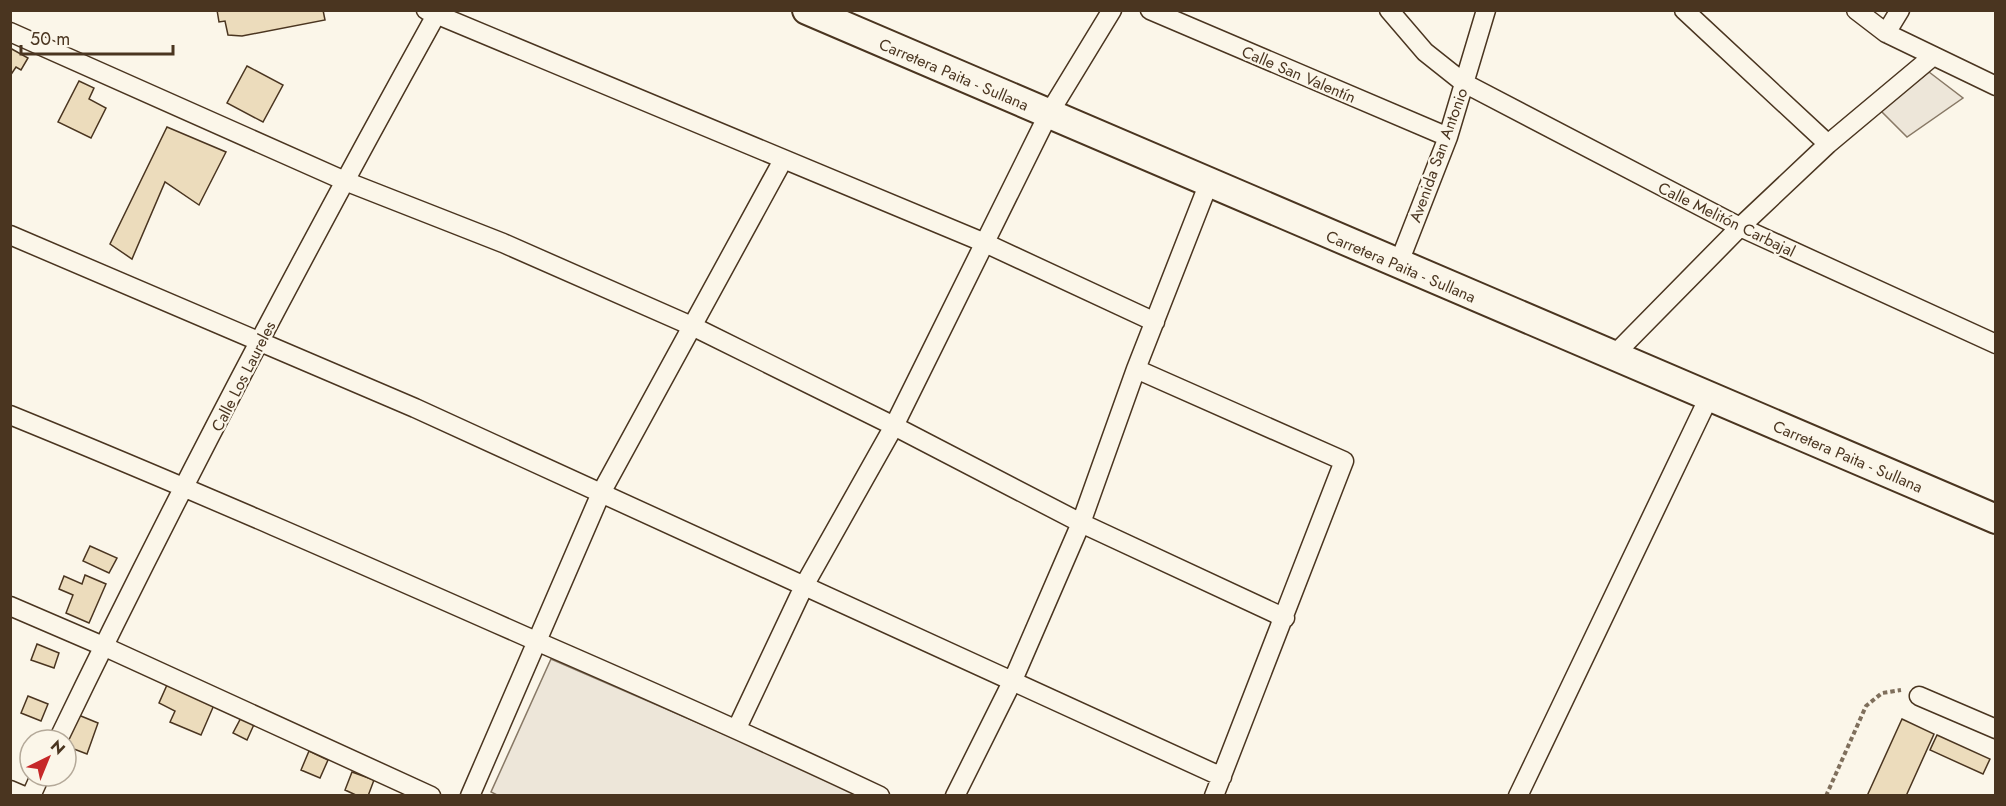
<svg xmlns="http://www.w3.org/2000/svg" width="2006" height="806" font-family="Jost,sans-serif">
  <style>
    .green { fill: #ede6d9; stroke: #887966; stroke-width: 1.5 }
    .building { fill: #ecdcbc; stroke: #4a3520; stroke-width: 1.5 }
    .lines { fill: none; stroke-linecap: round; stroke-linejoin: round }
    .minor-casing { stroke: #4a3520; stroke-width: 21 }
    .primary-casing { stroke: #4a3520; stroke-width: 32 }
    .path { stroke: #7f6f5c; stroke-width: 4; stroke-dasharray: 4.5 3; stroke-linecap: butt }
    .minor { stroke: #fbf6e9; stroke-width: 18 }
    .primary { stroke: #fbf6e9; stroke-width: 28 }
    .labels { text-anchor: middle; stroke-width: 4.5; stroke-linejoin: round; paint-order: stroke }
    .street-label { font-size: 16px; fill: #4a3520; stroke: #fbf6e9 }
  </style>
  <rect width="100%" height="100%" fill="#fbf6e9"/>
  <!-- green -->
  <path class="green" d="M 1929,72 L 1963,98 L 1907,137 L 1881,111 Z
    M 551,659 L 864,795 L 499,796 L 491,792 Z"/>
  <!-- building -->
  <path class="building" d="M 217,10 L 323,10 L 325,20 L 242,36 L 228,35 L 225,21 L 219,22 Z
    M 10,48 L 28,58 L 21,70 L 16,67 L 10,76 Z
    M 247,66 L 283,85 L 263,122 L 227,103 Z
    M 79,81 L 94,88 L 89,99 L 106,108 L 91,138 L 58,122 Z
    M 167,127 L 226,152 L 199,205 L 165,182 L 132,259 L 110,244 Z
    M 90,546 L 117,558 L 109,573 L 83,561 Z
    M 85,575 L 106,584 L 89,623 L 66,613 L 73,595 L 59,589 L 64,576 L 82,584 Z
    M 37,644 L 59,653 L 54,668 L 31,660 Z
    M 167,685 L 214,705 L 201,735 L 170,722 L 175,711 L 159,703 Z
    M 28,696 L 48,704 L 41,721 L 21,713 Z
    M 76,714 L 98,723 L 87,754 L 66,746 Z
    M 243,714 L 256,720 L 247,740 L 233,733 Z
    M 1902,719 L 1934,734 L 1906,796 L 1867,796 Z
    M 1937,735 L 1990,759 L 1983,774 L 1930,750 Z
    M 309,751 L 328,760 L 320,778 L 301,770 Z
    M 352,772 L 374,780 L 368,796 L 358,796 L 345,790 Z"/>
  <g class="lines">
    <defs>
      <path id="minor" d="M 426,10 L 985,243 L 1155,322
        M 1150,10 L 1448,137
        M 1389,10 L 1425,52 L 1464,83 L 1740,227 L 1996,344
        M 1684,10 L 1828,144
        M 1856,10 L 1886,33 L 1996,86
        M 10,32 L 345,181 L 503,243 L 694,327 L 894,426 L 1081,523 L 1285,618
        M 1886,33 L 1900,10
        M 10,235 L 415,408 L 1222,777
        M 1398,265 L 1448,137 L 1486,10
        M 1613,356 L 1740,227 L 1828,144 L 1932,57
        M 1136,369 L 1344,461 L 1214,796
        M 10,415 C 187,487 362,564 536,641 C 651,691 766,742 880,796
        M 10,606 L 103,646 L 431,796
        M 1919,696 L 1996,729
        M 737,728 L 805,584 L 894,426 L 1048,115 L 1112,10
        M 58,740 C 176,495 304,253 436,15
        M 10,790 L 24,796
        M 31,796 L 40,776
        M 470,796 L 601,493 L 783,160
        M 955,796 L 1013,680 L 1081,523 L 1136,369 L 1208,185
        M 1518,796 L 1709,397"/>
      <path id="primary" d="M 807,10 L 1996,519"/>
    </defs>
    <!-- minor casing -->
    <use href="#minor" class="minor-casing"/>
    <!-- primary casing -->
    <use href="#primary" class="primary-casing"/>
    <!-- path -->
    <path class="path" d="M 1826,796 L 1866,706 L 1882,693 L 1901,690"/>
    <!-- minor -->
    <use href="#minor" class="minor"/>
    <!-- primary -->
    <use href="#primary" class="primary"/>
  </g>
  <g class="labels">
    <!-- street labels -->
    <g class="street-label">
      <text transform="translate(954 74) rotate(23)" y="6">Carretera Paita - Sullana</text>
      <text transform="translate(1299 74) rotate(23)" y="6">Calle San Valentín</text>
      <text transform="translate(1438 155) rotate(-70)" y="6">Avenida San Antonio</text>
      <text transform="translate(1727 219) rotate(26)" y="6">Calle Melitón Carbajal</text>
      <text transform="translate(1401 266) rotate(23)" y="6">Carretera Paita - Sullana</text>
      <text transform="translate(243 376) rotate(-63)" y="6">Calle Los Laureles</text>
      <text transform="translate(1848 456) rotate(23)" y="6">Carretera Paita - Sullana</text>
    </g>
  </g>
  <!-- border -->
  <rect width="2006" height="806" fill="none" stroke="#4a3520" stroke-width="24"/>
  <!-- north arrow -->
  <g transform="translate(48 758) rotate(43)"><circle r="28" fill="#fbf6e9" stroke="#b4a999" stroke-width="1.5"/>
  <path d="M0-4.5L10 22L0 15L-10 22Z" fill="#c62828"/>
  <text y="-9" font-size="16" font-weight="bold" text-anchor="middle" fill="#4a3520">N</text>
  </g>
  <!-- scale -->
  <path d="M21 45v9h152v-9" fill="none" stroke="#4a3520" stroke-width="3"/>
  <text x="30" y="45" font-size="18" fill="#4a3520" stroke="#fbf6e9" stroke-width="4.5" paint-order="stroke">50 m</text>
</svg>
